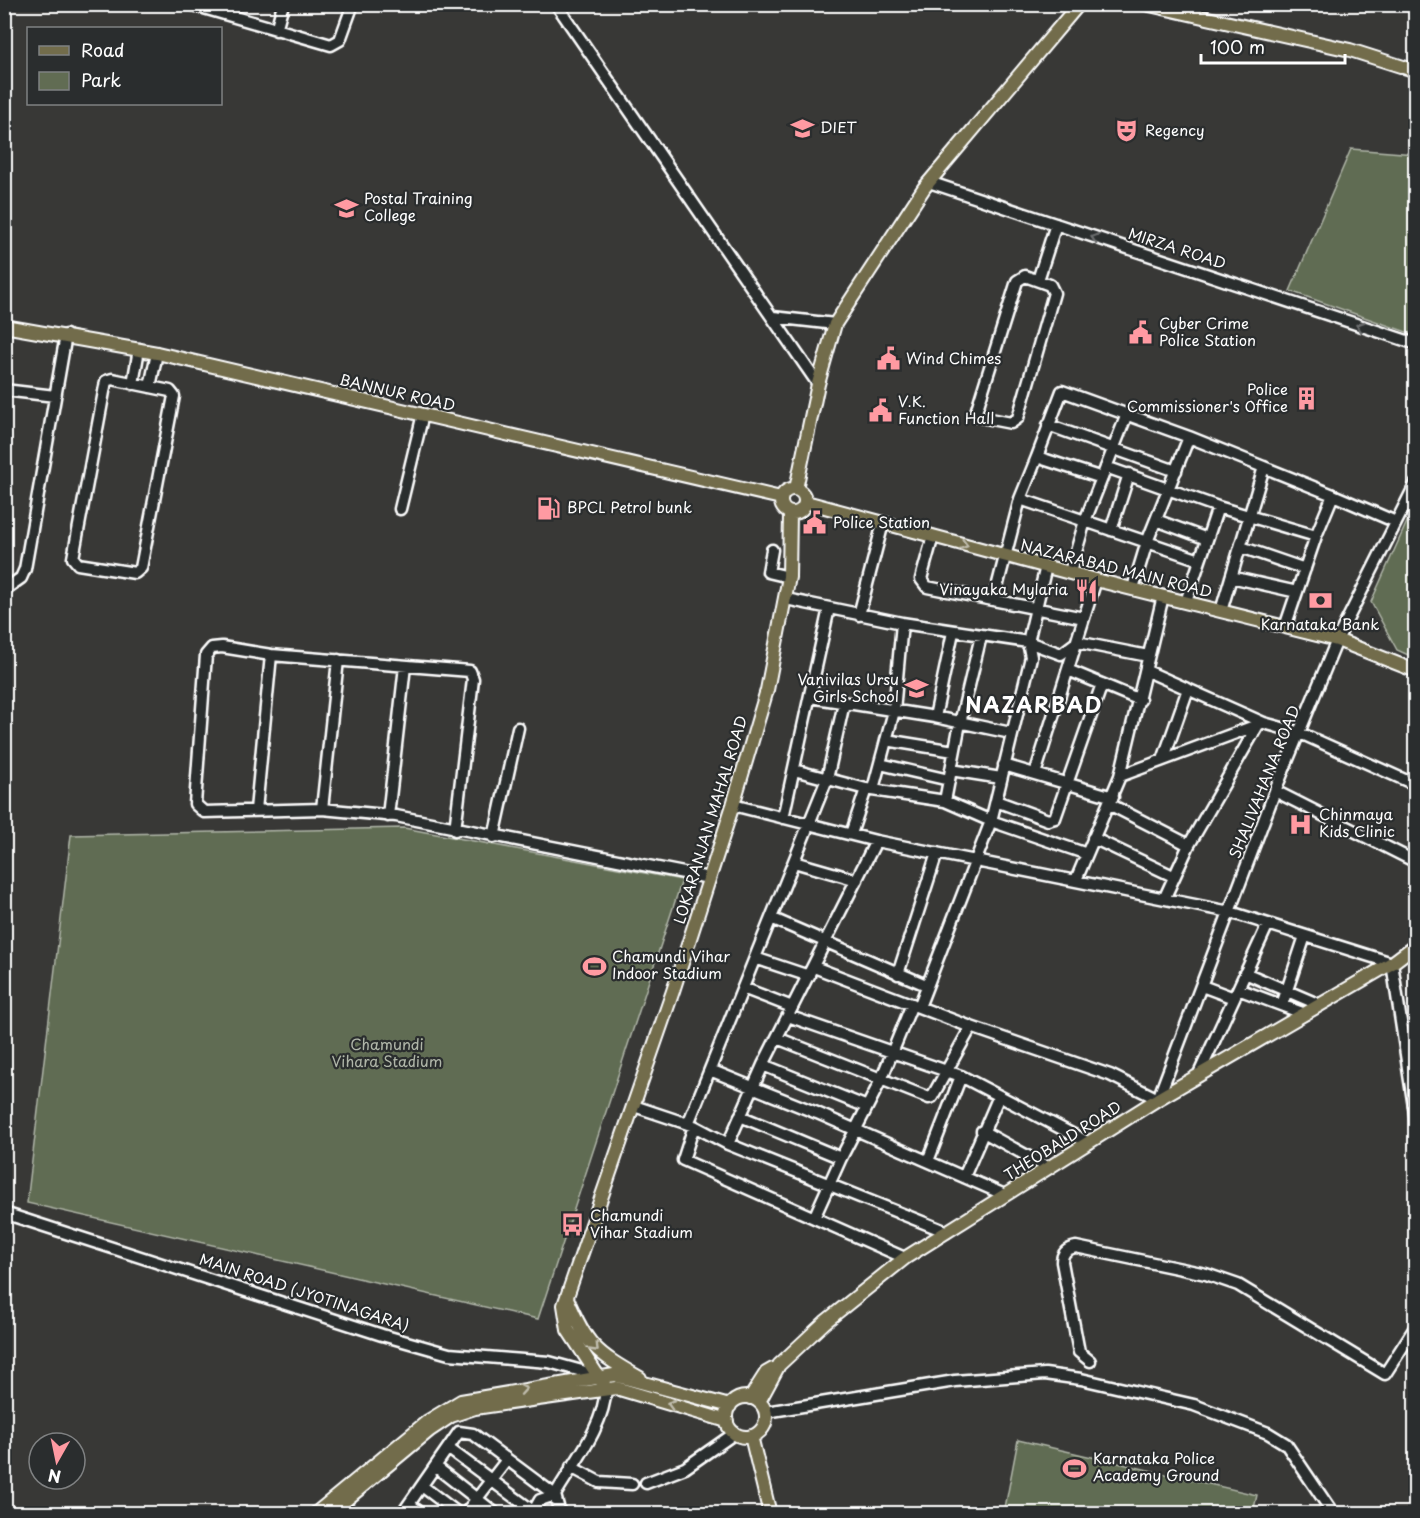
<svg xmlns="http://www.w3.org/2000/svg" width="1420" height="1518" font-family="'Playpen Sans',sans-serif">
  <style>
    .green { fill: #616c53; stroke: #b0b6a9; stroke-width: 1.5 }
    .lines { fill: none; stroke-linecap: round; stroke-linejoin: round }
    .minor-casing { stroke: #fff; stroke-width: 15 }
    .major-casing { stroke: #fff; stroke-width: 16 }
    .minor { stroke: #2a2d2e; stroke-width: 10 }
    .major { stroke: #726c4b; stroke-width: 12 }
    .oneway { stroke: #6a6c6d }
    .oneway2 { stroke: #c0bdae }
    .labels { text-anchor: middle; stroke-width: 4.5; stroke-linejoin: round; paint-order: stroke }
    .poi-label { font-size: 15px; fill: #fff; stroke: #2a2d2e; text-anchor: start }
    .street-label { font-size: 15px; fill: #fff; stroke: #2a2d2e }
    .park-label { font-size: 15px; fill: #b0b6a9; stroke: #2a2d2e }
    .district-label { font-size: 21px; font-weight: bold; letter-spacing: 1.5px; fill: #fff; stroke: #2a2d2e }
  </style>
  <rect width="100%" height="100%" fill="#383836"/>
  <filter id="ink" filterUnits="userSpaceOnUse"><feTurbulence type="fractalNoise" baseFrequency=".0167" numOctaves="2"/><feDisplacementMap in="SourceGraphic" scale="12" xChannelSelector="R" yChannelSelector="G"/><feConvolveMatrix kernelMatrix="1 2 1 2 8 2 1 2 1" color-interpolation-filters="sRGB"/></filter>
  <g filter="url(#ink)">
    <!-- green -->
    <path class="green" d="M 1351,149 L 1415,154 L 1415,335 L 1290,291 Z
      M 1415,504 L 1415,658 L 1397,650 L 1371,602 Z
      M 404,828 L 682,880 L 538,1319 L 27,1203 L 71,835 Z
      M 1018,1440 L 1257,1495 L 1253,1513 L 1004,1513 Z"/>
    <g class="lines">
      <defs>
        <path id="minor" d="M 190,4 L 331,45 L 340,40 L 353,4
          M 556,4 L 818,384
          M 276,30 L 283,4
          M 929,182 L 1416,344
          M 1025,276 L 1050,285 L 1054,293 L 1018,418 L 1011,423 L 980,417 L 976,412 L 1017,281 Z
          M 1038,280 L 1056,224
          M 773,317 L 835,324
          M 112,379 L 170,391 L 174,396 L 141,568 L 135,573 L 78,564 L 73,558 L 106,381 Z
          M 133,384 L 139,349
          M 150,387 L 157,353
          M 4,390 L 55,396
          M 1048,425 L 1176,471
          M 1102,478 L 1037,457 L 1062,391 L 1189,437 L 1333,495 L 1316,536 L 1218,507 L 1106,467
          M 1333,495 L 1396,522
          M 1020,499 L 1200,560
          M 400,509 L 423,414
          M 1156,520 L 1207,539
          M 1111,530 L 1129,474
          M 933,536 L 921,579 L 927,587 L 1084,618 L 1035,774
          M 1241,547 L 1305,569
          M 772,550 L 768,572 L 789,577
          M 1070,572 L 1085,521 L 1127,414
          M 1231,577 L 1297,592
          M 1133,588 L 1147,542 L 1189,437
          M 4,590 L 21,578 L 25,569 L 66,335
          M 786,599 L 902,623 L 1028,642 L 1061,654 L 1077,642 L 1148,656
          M 994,599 L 1020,499 L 1037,457
          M 1186,602 L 1218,507
          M 1221,611 L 1264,467
          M 859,615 L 883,523
          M 1084,618 L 1096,580
          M 1285,627 L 1316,536
          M 1068,670 L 1140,700
          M 1147,671 L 1264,723 L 1300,733 L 1416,785
          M 810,697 L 935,717 L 1011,733
          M 935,717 L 953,632
          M 886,740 L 954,751
          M 1163,760 L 1188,689
          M 880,764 L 949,780
          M 1004,765 L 1113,797
          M 794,770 L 866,789 L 945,801 L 991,821 L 1087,854
          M 951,770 L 1001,778
          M 1120,776 L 1260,724
          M 873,789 L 894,711 L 902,623
          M 1275,791 L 1416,862
          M 945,801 L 960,723 L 981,636
          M 996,801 L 1048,820 L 1055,818 L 1102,684
          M 1109,804 L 1189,845
          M 733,805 L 876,841 L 1230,912 L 1392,963 L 1416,1120
          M 322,809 L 338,660
          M 256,810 L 271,655
          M 388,816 L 405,666
          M 783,818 L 829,608
          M 455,830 L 473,679 L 470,671 L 271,655 L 222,647 L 212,648 L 206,655 L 195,804 L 204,812 L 322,809 L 396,816 L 709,878
          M 851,834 L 866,789
          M 494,837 L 518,728
          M 1093,838 L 1173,876
          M 794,862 L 857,880
          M 1076,880 L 1120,776 L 1163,596
          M 1165,897 L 1189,845 L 1258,725
          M 771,918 L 926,985
          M 755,958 L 809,976
          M 814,967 L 971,1027 L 1110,1075 L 1158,1099 L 1275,791 L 1337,640 L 1416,483
          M 1245,973 L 1320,1005
          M 898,974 L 937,853
          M 1202,986 L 1234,998
          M 743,988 L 792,1007
          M 1238,989 L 1305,1014
          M 1282,1005 L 1305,936
          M 919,1007 L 991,821 L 1031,657 L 1028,642 L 1046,566
          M 788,1016 L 961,1076 L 1089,1143
          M 777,1038 L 929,1098 L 932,1097 L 971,1027
          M 763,1065 L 867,1107
          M 710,1070 L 817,1113 L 1005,1195
          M 1198,1076 L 1268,924
          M 634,1106 L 694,1126 L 728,1144 L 947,1232
          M 740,1116 L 841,1158 L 814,1218
          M 688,1124 L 827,779 L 844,703
          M 694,1126 L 683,1160 L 905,1258
          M 982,1131 L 1049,1168
          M 728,1144 L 763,1065 L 876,841
          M 841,1158 L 881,1080 L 912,1004
          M 928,1161 L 961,1076
          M 964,1177 L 999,1096
          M 4,1213 L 382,1335 L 449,1354 L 549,1362 L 600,1376
          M 1090,1361 L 1079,1352 L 1062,1262 C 1062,1253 1066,1249 1076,1247 L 1206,1274 L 1238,1285 L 1385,1374 L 1416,1326
          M 766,1412 L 955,1381 L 1045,1374 L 1081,1379 L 1194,1405 L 1268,1433 L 1286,1444 L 1332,1512
          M 449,1449 L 533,1511
          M 436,1467 L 496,1514
          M 571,1467 L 599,1482 L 632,1484
          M 646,1483 L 685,1468 L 735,1433
          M 422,1486 L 459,1514
          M 409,1504 L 422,1514
          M 402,1514 L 459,1432 L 473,1434 L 555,1495 L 560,1514
          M 465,1514 L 506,1461
          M 532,1514 L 540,1500 L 555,1495 C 574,1462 604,1428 606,1388"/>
        <path id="major" d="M 1145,4 L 1350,50 L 1416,71
          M 4,326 L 157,353 L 781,498
          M781 501a12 12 0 1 1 24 0a12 12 0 1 1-24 0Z
          M 796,489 L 818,384 L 835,324 L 924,188 L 1079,4
          M 806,502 L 1096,580 L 1337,640 L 1416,671
          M 567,1298 C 587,1346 595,1352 640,1378
          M 606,1388 L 568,1330 L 564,1305 L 673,991 L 733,805 L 767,690 L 789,577 L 790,513
          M726 1417a20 20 0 1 1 40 0a20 20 0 1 1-40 0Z
          M 750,1398 L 766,1373 L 773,1369
          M 759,1402 L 779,1365 L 825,1322 L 905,1258 L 1158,1099 L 1392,963 L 1416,945
          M 751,1436 L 770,1514
          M 315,1514 L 428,1421 L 461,1401 L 614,1375 L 730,1406
          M 329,1514 L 430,1430 L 451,1416 L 475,1408 L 616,1388 L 727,1421"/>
      </defs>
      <!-- minor casing -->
      <use href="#minor" class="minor-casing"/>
      <!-- major casing -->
      <use href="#major" class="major-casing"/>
      <!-- minor -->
      <use href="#minor" class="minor"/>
      <!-- major -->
      <use href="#major" class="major"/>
    </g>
    <!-- one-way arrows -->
    <defs><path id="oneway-chevron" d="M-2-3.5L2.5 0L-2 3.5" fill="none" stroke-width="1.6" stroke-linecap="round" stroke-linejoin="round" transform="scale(1.5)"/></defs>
    <g class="oneway">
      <use href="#oneway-chevron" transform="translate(1095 238) rotate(-162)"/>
      <use href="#oneway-chevron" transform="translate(1360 326) rotate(-162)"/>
    </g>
    <g class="oneway2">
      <use href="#oneway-chevron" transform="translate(964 545) rotate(16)"/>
      <use href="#oneway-chevron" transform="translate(595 1348) rotate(46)"/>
      <use href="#oneway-chevron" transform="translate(523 1389) rotate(-10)"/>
      <use href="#oneway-chevron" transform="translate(671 1404) rotate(-164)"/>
    </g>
  </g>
  <!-- icons -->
  <defs>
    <symbol id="university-bare" viewBox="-9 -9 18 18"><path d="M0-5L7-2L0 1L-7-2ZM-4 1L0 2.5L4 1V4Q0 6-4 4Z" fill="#ff9aa2" stroke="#2a2d2e" stroke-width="2.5" paint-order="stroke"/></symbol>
    <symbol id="theatre-bare" viewBox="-9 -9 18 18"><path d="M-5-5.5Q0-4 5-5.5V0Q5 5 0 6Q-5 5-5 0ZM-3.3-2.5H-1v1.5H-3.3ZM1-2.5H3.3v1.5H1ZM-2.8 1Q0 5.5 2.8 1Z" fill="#ff9aa2" stroke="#2a2d2e" stroke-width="2.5" paint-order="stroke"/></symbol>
    <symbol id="civic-bare" viewBox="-9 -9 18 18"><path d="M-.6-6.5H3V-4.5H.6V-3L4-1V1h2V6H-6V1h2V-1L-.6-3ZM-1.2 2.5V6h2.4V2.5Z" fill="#ff9aa2" stroke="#2a2d2e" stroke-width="2.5" paint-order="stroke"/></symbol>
    <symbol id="building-bare" viewBox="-9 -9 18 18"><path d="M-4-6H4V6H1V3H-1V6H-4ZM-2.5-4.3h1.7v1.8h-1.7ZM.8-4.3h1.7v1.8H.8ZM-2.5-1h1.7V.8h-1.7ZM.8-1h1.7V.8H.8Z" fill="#ff9aa2" stroke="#2a2d2e" stroke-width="2.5" paint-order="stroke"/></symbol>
    <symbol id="fuel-bare" viewBox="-9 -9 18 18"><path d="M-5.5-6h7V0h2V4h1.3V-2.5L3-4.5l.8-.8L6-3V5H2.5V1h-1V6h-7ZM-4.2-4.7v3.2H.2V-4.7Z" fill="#ff9aa2" stroke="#2a2d2e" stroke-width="2.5" paint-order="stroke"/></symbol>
    <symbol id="restaurant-bare" viewBox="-9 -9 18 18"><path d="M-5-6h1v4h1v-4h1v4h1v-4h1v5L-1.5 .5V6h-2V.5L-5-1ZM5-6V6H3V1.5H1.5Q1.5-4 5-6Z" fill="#ff9aa2" stroke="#2a2d2e" stroke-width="2.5" paint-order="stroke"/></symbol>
    <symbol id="bank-bare" viewBox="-9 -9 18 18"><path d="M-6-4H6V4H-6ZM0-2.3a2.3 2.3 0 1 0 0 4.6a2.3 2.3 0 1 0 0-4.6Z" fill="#ff9aa2" stroke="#2a2d2e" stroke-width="2.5" paint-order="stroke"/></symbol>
    <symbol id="school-bare" viewBox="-9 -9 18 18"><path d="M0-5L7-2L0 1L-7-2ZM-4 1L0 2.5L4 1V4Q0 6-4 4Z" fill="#ff9aa2" stroke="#2a2d2e" stroke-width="2.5" paint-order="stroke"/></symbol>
    <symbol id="hospital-bare" viewBox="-9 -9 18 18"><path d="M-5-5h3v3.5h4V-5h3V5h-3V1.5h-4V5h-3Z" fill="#ff9aa2" stroke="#2a2d2e" stroke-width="2.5" paint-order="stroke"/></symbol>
    <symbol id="stadium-bare" viewBox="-9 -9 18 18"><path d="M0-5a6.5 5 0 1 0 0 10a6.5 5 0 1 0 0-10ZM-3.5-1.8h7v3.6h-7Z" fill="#ff9aa2" stroke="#2a2d2e" stroke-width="2.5" paint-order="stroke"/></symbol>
    <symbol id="bus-bare" viewBox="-9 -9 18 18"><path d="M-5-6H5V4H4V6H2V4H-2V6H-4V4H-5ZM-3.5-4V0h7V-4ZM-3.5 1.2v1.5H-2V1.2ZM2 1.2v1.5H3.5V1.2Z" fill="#ff9aa2" stroke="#2a2d2e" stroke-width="2.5" paint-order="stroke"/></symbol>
  </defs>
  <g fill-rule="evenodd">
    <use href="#university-bare" x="786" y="112" width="33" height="33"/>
    <use href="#theatre-bare" x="1110" y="114" width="33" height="33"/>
    <use href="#university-bare" x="330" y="192" width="33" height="33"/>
    <use href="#civic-bare" x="1124" y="316" width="33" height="33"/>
    <use href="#civic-bare" x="872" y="342" width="33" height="33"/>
    <use href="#building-bare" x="1290" y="382" width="33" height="33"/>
    <use href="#civic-bare" x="864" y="394" width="33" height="33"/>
    <use href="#fuel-bare" x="532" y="492" width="33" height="33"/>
    <use href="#civic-bare" x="798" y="506" width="33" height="33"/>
    <use href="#restaurant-bare" x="1070" y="574" width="33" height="33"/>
    <use href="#bank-bare" x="1304" y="584" width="33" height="33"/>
    <use href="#school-bare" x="900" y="672" width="33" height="33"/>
    <use href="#hospital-bare" x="1284" y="808" width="33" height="33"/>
    <use href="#stadium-bare" x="578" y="950" width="33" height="33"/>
    <use href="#bus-bare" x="556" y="1208" width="33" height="33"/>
    <use href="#stadium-bare" x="1058" y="1452" width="33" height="33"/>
  </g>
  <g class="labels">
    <!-- poi labels -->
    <g class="poi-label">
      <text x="820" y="133">DIET</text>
      <text x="1145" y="136">Regency</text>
      <text x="364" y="204">Postal Training<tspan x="364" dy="17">College</tspan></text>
      <text x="1159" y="329">Cyber Crime<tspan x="1159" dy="17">Police Station</tspan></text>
      <text x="906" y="364">Wind Chimes</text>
      <text x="1288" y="395" text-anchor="end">Police<tspan x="1288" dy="17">Commissioner's Office</tspan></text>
      <text x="898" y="407">V.K.<tspan x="898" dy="17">Function Hall</tspan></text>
      <text x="567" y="513">BPCL Petrol bunk</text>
      <text x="833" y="528">Police Station</text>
      <text x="1068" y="595" text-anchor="end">Vinayaka Mylaria</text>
      <text x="1320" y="630" text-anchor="middle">Karnataka Bank</text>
      <text x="899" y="685" text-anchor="end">Vanivilas Ursu<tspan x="899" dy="17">Girls School</tspan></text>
      <text x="1319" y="820">Chinmaya<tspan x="1319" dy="17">Kids Clinic</tspan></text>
      <text x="612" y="962">Chamundi Vihar<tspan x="612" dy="17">Indoor Stadium</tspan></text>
      <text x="590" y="1221">Chamundi<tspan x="590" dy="17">Vihar Stadium</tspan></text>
      <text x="1093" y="1464">Karnataka Police<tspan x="1093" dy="17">Academy Ground</tspan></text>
    </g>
    <!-- street labels -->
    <g class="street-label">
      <text transform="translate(1177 249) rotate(18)" y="5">MIRZA ROAD</text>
      <text transform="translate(397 393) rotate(13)" y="5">BANNUR ROAD</text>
      <text transform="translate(1116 569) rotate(14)" y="5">NAZARABAD MAIN ROAD</text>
      <text transform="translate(1265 782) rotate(-68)" y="5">SHALIVAHANA ROAD</text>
      <text transform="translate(711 820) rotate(-73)" y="5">LOKARANJAN MAHAL ROAD</text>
      <text transform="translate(1063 1141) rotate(-32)" y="5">THEOBALD ROAD</text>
      <text transform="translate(304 1293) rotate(18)" y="5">MAIN ROAD (JYOTINAGARA)</text>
    </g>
    <!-- park labels -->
    <g class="park-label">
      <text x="387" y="1050">Chamundi<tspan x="387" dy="17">Vihara Stadium</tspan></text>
    </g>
    <!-- district labels -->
    <g class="district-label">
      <text x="1034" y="713">NAZARBAD</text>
    </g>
  </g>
  <!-- margin -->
  <rect width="1420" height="1518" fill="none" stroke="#2a2d2e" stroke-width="24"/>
  <rect x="12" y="12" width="1396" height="1494" fill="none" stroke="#fff" stroke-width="2" filter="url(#ink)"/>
  <!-- legend -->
  <rect x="27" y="27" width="195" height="78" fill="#2a2d2e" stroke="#7f8182" stroke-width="1.5"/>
  <rect x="39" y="46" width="30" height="9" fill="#726c4b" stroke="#7f8182" stroke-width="1.5"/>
  <text x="81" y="57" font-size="18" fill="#ffffff">Road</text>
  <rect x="39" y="72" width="30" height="18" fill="#616c53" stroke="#7f8182" stroke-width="1.5"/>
  <text x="81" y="87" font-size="18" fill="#ffffff">Park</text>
  <!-- north arrow -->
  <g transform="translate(57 1461) rotate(189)"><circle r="28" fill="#2a2d2e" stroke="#7f8182" stroke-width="1.5"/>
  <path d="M0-4.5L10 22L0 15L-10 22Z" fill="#ff9aa2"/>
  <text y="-9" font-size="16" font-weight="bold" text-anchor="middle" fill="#ffffff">N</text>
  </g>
  <!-- scale -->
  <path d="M1201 54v9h144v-9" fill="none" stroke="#ffffff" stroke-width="3"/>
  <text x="1210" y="54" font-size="18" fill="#ffffff" stroke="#2a2d2e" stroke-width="4.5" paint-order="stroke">100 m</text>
</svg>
